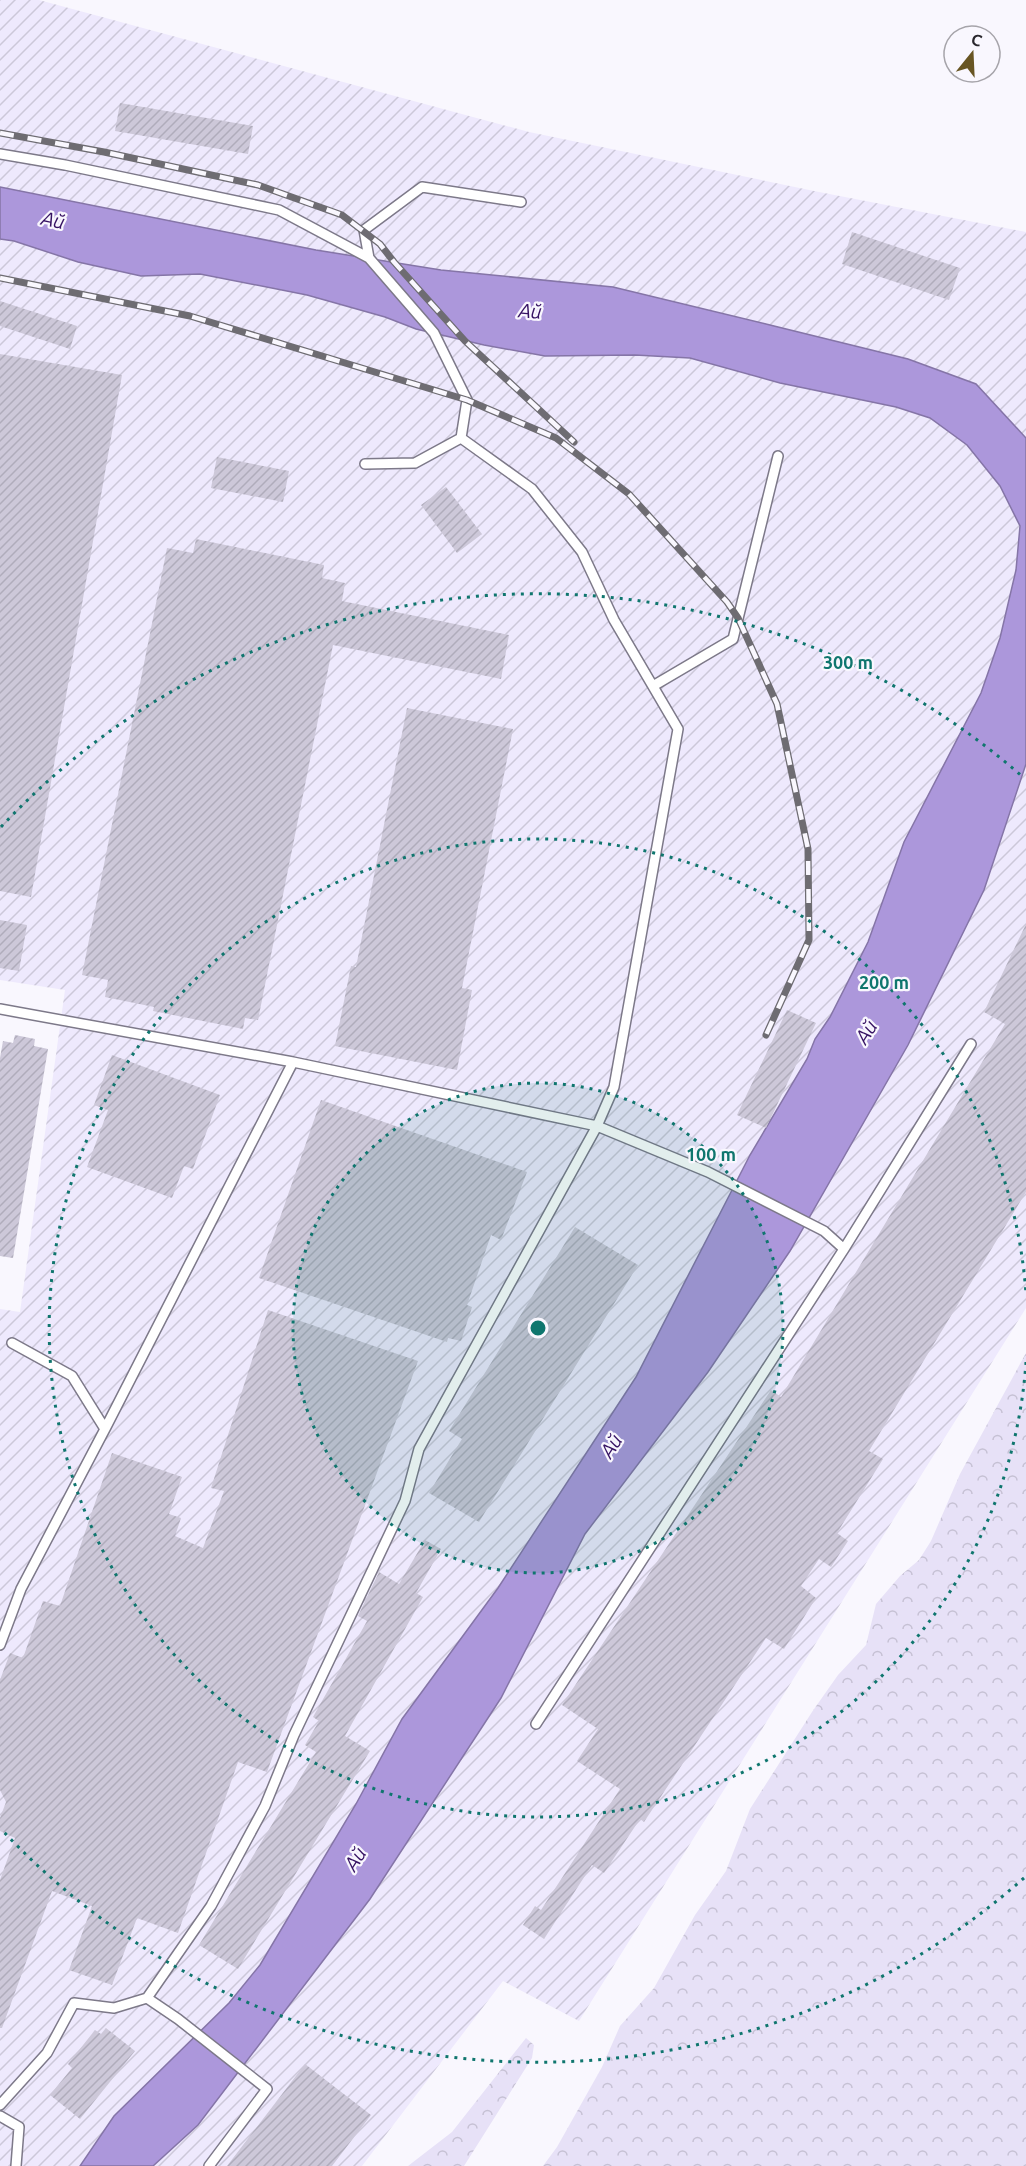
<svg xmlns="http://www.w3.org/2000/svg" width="1026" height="2166" font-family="Ubuntu,sans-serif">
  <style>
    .industrial { fill: url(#industrial-furrows) }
    .forest { fill: url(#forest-crowns) }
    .water { fill: #ac97db; stroke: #8575a7; stroke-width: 1.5 }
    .building { fill: url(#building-hatch) }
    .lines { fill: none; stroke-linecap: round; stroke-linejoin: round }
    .service-casing { stroke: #7d7989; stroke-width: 12 }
    .service { stroke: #fff; stroke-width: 9 }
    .rail-casing { stroke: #6e6c72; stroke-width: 7 }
    .rail { stroke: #f9f7fe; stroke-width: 4.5; stroke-dasharray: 14; stroke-linecap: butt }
    .ring { fill: none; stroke: #0f766e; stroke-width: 3; stroke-dasharray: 3 6 }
    .labels { text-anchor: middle; stroke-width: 4.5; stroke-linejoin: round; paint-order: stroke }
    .water-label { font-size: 20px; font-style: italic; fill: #361363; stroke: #f9f7fe }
    .centre { fill: #0f766e; stroke: #f9f7fe; stroke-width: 3 }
    .ring-label { font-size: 18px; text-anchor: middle; font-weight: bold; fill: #0f766e; stroke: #f9f7fe; stroke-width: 4.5; stroke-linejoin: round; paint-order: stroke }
  </style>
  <defs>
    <pattern id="industrial-furrows" width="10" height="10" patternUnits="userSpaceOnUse" patternTransform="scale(1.5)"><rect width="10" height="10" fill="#eee9fd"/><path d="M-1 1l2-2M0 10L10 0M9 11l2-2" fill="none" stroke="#ccc8d9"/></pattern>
    <pattern id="forest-crowns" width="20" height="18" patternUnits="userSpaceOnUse" patternTransform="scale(1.5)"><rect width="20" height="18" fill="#e7e1f7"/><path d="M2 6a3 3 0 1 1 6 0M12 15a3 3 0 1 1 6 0" fill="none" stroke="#c6c1d4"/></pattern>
    <pattern id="building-hatch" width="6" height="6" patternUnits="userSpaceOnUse" patternTransform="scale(1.5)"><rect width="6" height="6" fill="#cdc8d9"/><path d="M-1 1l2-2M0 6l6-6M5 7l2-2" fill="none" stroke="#b0acbb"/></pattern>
  </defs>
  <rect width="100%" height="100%" fill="#f9f7fe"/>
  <!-- industrial -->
  <path class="industrial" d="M 0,0 L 39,0 L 529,132 L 819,192 L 1026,232 L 1026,1308 L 579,2021 L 503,1981 L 362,2166 L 0,2166 L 0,1309 L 20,1312 L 65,990 L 0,980 Z"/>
  <!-- forest -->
  <path class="forest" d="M 1026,1353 L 1026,2166 L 543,2166 L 557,2147 L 602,2067 L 620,2026 L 654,1988 L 695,1915 L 726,1871 L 750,1809 L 812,1712 L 838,1675 L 866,1645 L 876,1604 L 900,1576 L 919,1560 L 931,1541 L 960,1474 Z
    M 526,2038 L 534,2045 L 532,2058 L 464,2166 L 408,2166 L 452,2132 Z"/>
  <!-- water -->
  <path class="water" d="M 0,187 L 316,250 L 441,270 L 613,287 L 774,326 L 908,359 L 976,384 L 1026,438 L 1026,764 L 984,890 L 908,1045 L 790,1251 L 708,1372 L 585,1534 L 501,1698 L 370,1899 L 198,2125 L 153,2166 L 80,2166 L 114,2116 L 229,2003 L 260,1965 L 356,1804 L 402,1719 L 498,1588 L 636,1377 L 750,1155 L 807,1059 L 815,1039 L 830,1017 L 868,942 L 904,842 L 981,693 L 1000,638 L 1016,570 L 1020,526 L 1000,486 L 967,445 L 930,418 L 896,407 L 780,383 L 690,358 L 635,355 L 545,356 L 484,345 L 416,329 L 385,317 L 307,295 L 200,274 L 141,276 L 78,262 L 14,241 L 0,239 Z"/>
  <!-- building -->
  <path class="building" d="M 120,103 L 253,126 L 248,154 L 115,131 Z
    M 852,232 L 960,268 L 949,300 L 842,264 Z
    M 0,301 L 77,326 L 70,349 L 0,326 Z
    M 0,354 L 122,375 L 31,897 L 0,891 Z
    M 217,457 L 289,471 L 283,502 L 211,488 Z
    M 446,487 L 482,534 L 457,553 L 421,505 Z
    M 196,539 L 324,565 L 322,578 L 345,583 L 342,601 L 509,635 L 501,679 L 333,645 L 258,1020 L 245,1018 L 243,1029 L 153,1011 L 154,1007 L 105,997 L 108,980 L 82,975 L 167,548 L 193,553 Z
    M 407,708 L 513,729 L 462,988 L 472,990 L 457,1070 L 335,1046 L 351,966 L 356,967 Z
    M 0,920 L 27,925 L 19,971 L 0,968 Z
    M 1026,924 L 1026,1192 L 869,1451 L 883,1459 L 837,1533 L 848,1541 L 831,1567 L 819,1559 L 801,1586 L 816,1598 L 784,1649 L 766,1638 L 644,1822 L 640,1819 L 604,1873 L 592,1865 L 544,1939 L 523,1925 L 535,1906 L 541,1910 L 620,1789 L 577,1761 L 598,1729 L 562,1705 L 771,1390 L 781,1397 L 1005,1024 L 984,1012 Z
    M 787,1010 L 816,1023 L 766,1128 L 737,1115 Z
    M 15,1035 L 35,1039 L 34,1046 L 48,1049 L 13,1258 L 0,1256 L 0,1058 L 3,1041 L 13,1043 Z
    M 112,1055 L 220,1095 L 193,1169 L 184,1166 L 172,1198 L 87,1167 L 108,1110 L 94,1105 Z
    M 321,1100 L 527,1172 L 501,1240 L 491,1235 L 467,1305 L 472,1307 L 461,1341 L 448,1338 L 447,1342 L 259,1278 Z
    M 575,1227 L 638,1265 L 479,1522 L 429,1493 L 462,1439 L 449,1431 Z
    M 268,1310 L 418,1361 L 267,1772 L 238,1762 L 178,1933 L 137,1918 L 112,1985 L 69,1970 L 92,1906 L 52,1891 L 2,2028 L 0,2028 L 0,1880 L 15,1838 L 0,1831 L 0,1818 L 6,1802 L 0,1790 L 0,1680 L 10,1653 L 23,1658 L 43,1601 L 60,1606 L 112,1453 L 182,1477 L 169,1514 L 181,1518 L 175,1536 L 203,1548 L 224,1491 L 211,1488 Z
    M 425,1540 L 441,1549 L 416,1593 L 423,1597 L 345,1736 L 370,1751 L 238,1969 L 199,1945 L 316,1752 L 305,1745 L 319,1721 L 313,1717 L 367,1621 L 358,1616 L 379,1572 L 399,1584 Z
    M 106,2028 L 135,2051 L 80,2119 L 50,2095 L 72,2068 L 68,2064 L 95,2030 L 101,2034 Z
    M 305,2064 L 371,2115 L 332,2166 L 227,2166 Z"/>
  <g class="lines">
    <defs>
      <path id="service" d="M 0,154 L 65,165 L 279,210 L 369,258 L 434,333 L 467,400 L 461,438 L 415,463 L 365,464
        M 369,258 L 364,230 L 422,187 L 521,202
        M 653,686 L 733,639 L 778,456
        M 0,1009 L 293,1062 L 597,1126 L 708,1172 L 824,1231 L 844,1249
        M 105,1429 L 293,1062
        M 0,1645 L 21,1589 L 105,1429 L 72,1376 L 12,1343
        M 536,1724 L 844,1249 L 971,1044
        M 147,1998 L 178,2019 L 267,2089 L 209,2166
        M 0,2105 L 47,2053 L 74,2003 L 114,2008 L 147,1998 L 211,1906 L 265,1806 L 294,1735 L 405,1501 L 419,1449 L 597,1126 L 614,1087 L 678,729 L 614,620 L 582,552 L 532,489 L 461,438
        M 0,2116 L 19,2127 L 16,2166"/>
    </defs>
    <!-- service casing -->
    <use href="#service" class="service-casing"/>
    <!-- service -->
    <use href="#service" class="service"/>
    <defs>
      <path id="rail" d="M 0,133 L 104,152 L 258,185 L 342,215 L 380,244 L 394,262 L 465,341 L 574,442
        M 0,278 L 190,316 L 467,400 L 556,438 L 629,494 L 727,602 L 738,618 L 777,704 L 808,849 L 809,940 L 766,1035"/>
    </defs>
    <!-- rail casing -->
    <use href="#rail" class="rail-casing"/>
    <!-- rail -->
    <use href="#rail" class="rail"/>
  </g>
  <!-- distance rings -->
  <circle cx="538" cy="1328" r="245" fill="#0f766e" fill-opacity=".12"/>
  <g class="ring">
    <circle cx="538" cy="1328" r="245"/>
    <path d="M1026 1362A489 489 0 1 1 1026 1294"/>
    <path d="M1024 1878A734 734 0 0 1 1 1829M1 827A734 734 0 0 1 1024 778"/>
  </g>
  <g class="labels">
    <!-- water labels -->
    <g class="water-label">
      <text transform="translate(53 220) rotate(12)" y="7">Ай</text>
      <text transform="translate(530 311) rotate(4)" y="7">Ай</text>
      <text transform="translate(866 1032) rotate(-58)" y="7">Ай</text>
      <text transform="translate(611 1446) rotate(-58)" y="7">Ай</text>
      <text transform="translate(355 1859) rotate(-58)" y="7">Ай</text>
    </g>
  </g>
  <circle cx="538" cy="1328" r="9" class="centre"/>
  <g class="ring-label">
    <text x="848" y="669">300 m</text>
    <text x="884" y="989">200 m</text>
    <text x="711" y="1161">100 m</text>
  </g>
  <!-- north arrow -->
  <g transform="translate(972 54) rotate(18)"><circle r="28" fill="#f9f7fe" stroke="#a6a4aa" stroke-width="1.5"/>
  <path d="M0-4.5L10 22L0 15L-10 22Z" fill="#685523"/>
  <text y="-9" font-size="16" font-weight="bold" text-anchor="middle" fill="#29272d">С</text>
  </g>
</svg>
